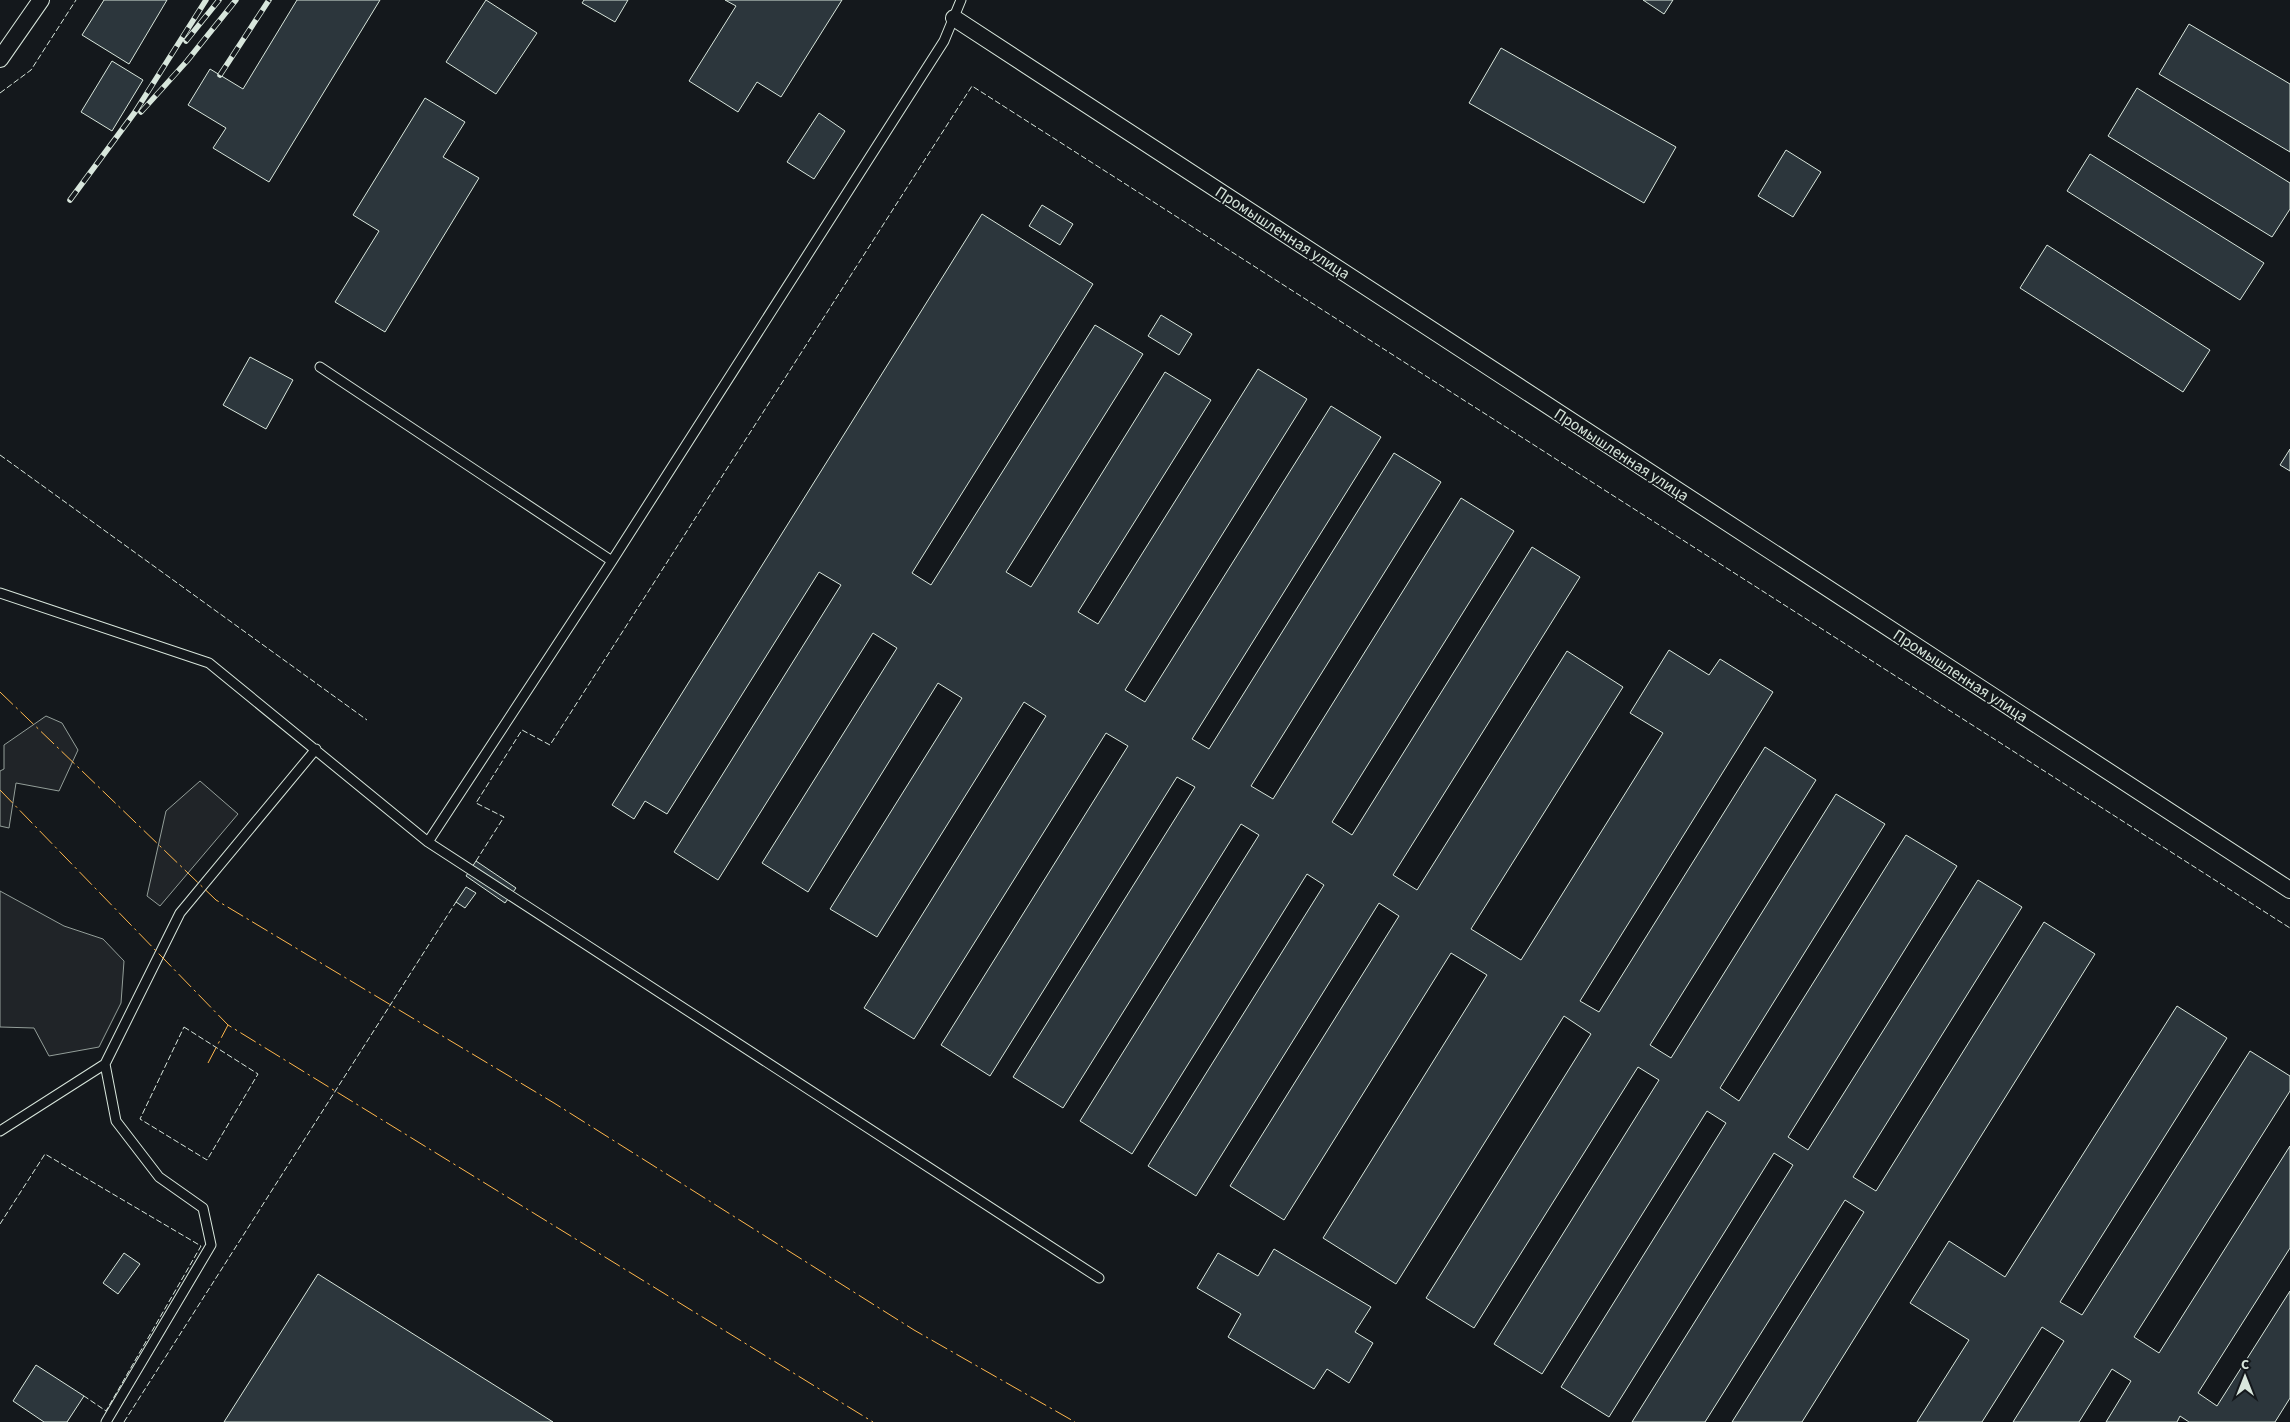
<svg xmlns="http://www.w3.org/2000/svg" width="2290" height="1422" font-family="'Source Sans 3',sans-serif">
  <style>
    .green { fill: #202428; stroke: #939e99 }
    .building { fill: #2c363c; stroke: #d8e6dc }
    .lines { fill: none; stroke-linecap: round; stroke-linejoin: round }
    .lane-casing { stroke: #d8e6dc; stroke-width: 11 }
    .street-casing { stroke: #d8e6dc; stroke-width: 18 }
    .lane { stroke: #14181c; stroke-width: 9 }
    .street { stroke: #14181c; stroke-width: 16 }
    .rail-casing { stroke: #d8e6dc; stroke-width: 5.5 }
    .rail { stroke: #14181c; stroke-width: 4; stroke-dasharray: 11; stroke-linecap: butt }
    .fence { stroke: #d8e6dc; stroke-width: 1; stroke-dasharray: 6 2.5; stroke-linecap: butt }
    .power { stroke: #ffb74d; stroke-width: 1; stroke-dasharray: 18 4 2.5 4; stroke-linecap: butt }
    .labels { text-anchor: middle; stroke-width: 4; stroke-linejoin: round; paint-order: stroke }
    .street-label { font-size: 16px; fill: #d8e6dc; stroke: #14181c }
  </style>
  <rect width="100%" height="100%" fill="#14181c"/>
  <!-- green -->
  <path class="green" d="M 46,716 L 62,723 L 78,750 L 59,791 L 16,783 L 9,828 L 0,826 L 0,771 L 4,769 L 4,745 Z
    M 200,781 L 238,814 L 160,906 L 147,896 L 166,811 Z
    M 0,891 L 64,926 L 103,939 L 124,961 L 121,1003 L 99,1047 L 49,1056 L 34,1028 L 0,1027 Z"/>
  <!-- building -->
  <path class="building" d="M 104,0 L 167,0 L 129,64 L 82,35 Z
    M 297,0 L 380,0 L 269,182 L 213,148 L 226,128 L 188,105 L 210,69 L 243,89 Z
    M 486,0 L 537,33 L 496,94 L 446,62 Z
    M 584,0 L 628,0 L 615,22 L 582,3 Z
    M 725,0 L 842,0 L 781,97 L 757,82 L 738,112 L 689,81 L 736,6 Z
    M 1643,0 L 1673,0 L 1664,14 Z
    M 2189,24 L 2290,84 L 2290,152 L 2159,74 Z
    M 1501,48 L 1676,147 L 1644,203 L 1469,103 Z
    M 112,61 L 143,80 L 112,131 L 81,112 Z
    M 2137,88 L 2290,183 L 2290,209 L 2272,237 L 2108,136 Z
    M 425,98 L 465,122 L 443,157 L 479,178 L 385,332 L 335,302 L 379,231 L 353,215 Z
    M 819,113 L 845,131 L 814,179 L 787,162 Z
    M 1786,150 L 1821,172 L 1793,217 L 1758,196 Z
    M 2090,154 L 2264,263 L 2240,300 L 2067,191 Z
    M 1042,205 L 1073,224 L 1060,245 L 1029,226 Z
    M 982,214 L 1093,284 L 912,573 L 931,585 L 1095,325 L 1143,354 L 1006,572 L 1031,587 L 1165,372 L 1211,400 L 1078,612 L 1098,624 L 1258,369 L 1307,399 L 1125,690 L 1145,702 L 1331,406 L 1381,437 L 1192,739 L 1209,749 L 1394,453 L 1441,482 L 1251,786 L 1273,799 L 1461,498 L 1514,531 L 1332,822 L 1352,835 L 1532,547 L 1580,577 L 1393,875 L 1417,890 L 1567,651 L 1623,687 L 1471,929 L 1521,960 L 1663,733 L 1630,713 L 1669,650 L 1709,675 L 1720,659 L 1773,692 L 1580,1001 L 1599,1012 L 1765,747 L 1816,780 L 1650,1045 L 1671,1058 L 1836,794 L 1885,824 L 1720,1088 L 1739,1101 L 1906,835 L 1957,866 L 1788,1137 L 1808,1150 L 1978,880 L 2022,907 L 1853,1177 L 1876,1191 L 2044,922 L 2095,954 L 1802,1422 L 1732,1422 L 1864,1212 L 1845,1200 L 1705,1422 L 1632,1422 L 1793,1165 L 1774,1153 L 1609,1417 L 1561,1387 L 1726,1123 L 1707,1111 L 1542,1374 L 1494,1344 L 1659,1080 L 1638,1067 L 1474,1328 L 1426,1298 L 1591,1034 L 1564,1016 L 1396,1284 L 1323,1238 L 1487,975 L 1451,953 L 1284,1220 L 1230,1186 L 1399,916 L 1379,903 L 1196,1196 L 1148,1166 L 1324,885 L 1307,874 L 1132,1154 L 1080,1121 L 1259,835 L 1241,824 L 1063,1108 L 1013,1077 L 1195,787 L 1177,777 L 990,1076 L 941,1045 L 1128,746 L 1106,733 L 914,1039 L 864,1008 L 1046,716 L 1024,702 L 877,937 L 830,909 L 962,698 L 938,683 L 808,892 L 762,863 L 897,648 L 873,633 L 718,880 L 674,852 L 841,585 L 819,572 L 667,814 L 645,801 L 634,819 L 612,805 Z
    M 2047,245 L 2210,350 L 2183,392 L 2020,288 Z
    M 1161,315 L 1192,334 L 1179,355 L 1148,336 Z
    M 250,357 L 293,380 L 266,429 L 223,405 Z
    M 2290,449 L 2290,471 L 2280,465 Z
    M 476,861 L 516,888 L 505,903 L 466,876 Z
    M 466,887 L 476,893 L 465,908 L 456,902 Z
    M 2177,1006 L 2227,1038 L 2060,1302 L 2082,1315 L 2250,1051 L 2290,1076 L 2290,1091 L 2134,1337 L 2159,1353 L 2290,1146 L 2290,1248 L 2198,1393 L 2217,1406 L 2290,1291 L 2290,1398 L 2275,1422 L 2189,1422 L 2180,1416 L 2177,1422 L 2106,1422 L 2131,1381 L 2112,1369 L 2079,1422 L 2013,1422 L 2064,1341 L 2042,1327 L 1982,1422 L 1917,1422 L 1969,1340 L 1910,1303 L 1949,1241 L 2005,1277 Z
    M 1274,1249 L 1371,1307 L 1355,1332 L 1373,1343 L 1349,1383 L 1327,1369 L 1314,1389 L 1228,1337 L 1241,1314 L 1197,1288 L 1218,1253 L 1258,1276 Z
    M 124,1253 L 140,1264 L 118,1294 L 103,1283 Z
    M 318,1274 L 553,1422 L 224,1422 Z
    M 36,1365 L 84,1396 L 67,1422 L 44,1422 L 13,1401 Z"/>
  <g class="lines">
    <defs>
      <path id="lane" d="M 320,367 L 612,561
        M 0,593 L 209,663 L 428,842 L 1099,1278
        M 428,842 L 612,561 L 944,41 L 961,0
        M 105,1064 L 116,1121 L 159,1177 L 203,1208 L 211,1245 L 106,1422
        M 0,1131 L 105,1064 L 180,913 L 316,749"/>
      <path id="street" d="M 954,18 L 2290,890
        M 0,59 L 41,0"/>
    </defs>
    <!-- lane casing -->
    <use href="#lane" class="lane-casing"/>
    <!-- street casing -->
    <use href="#street" class="street-casing"/>
    <!-- lane -->
    <use href="#lane" class="lane"/>
    <!-- street -->
    <use href="#street" class="street"/>
    <defs>
      <path id="rail" d="M 186,41 L 219,0
        M 220,75 L 269,0
        M 141,112 L 187,61 L 236,0
        M 70,200 L 135,112 L 206,0"/>
    </defs>
    <!-- rail casing -->
    <use href="#rail" class="rail-casing"/>
    <!-- rail -->
    <use href="#rail" class="rail"/>
    <!-- fence -->
    <path class="fence" d="M 0,93 L 31,70 L 76,0
      M 0,455 L 367,720
      M 476,861 L 504,817 L 476,803 L 522,730 L 550,745 L 972,86 L 2290,928
      M 184,1027 L 258,1074 L 207,1160 L 140,1119 Z
      M 0,1224 L 45,1154 L 201,1246 L 106,1411 L 84,1396
      M 124,1422 L 456,902"/>
    <!-- power -->
    <path class="power" d="M 0,692 L 216,900 L 554,1103 L 914,1330 L 1075,1422
      M 0,790 L 228,1025 L 873,1422
      M 208,1063 L 228,1025"/>
  </g>
  <g class="labels">
    <!-- street labels -->
    <g class="street-label">
      <text transform="translate(1283 232) rotate(33)" y="6">Промышленная улица</text>
      <text transform="translate(1622 454) rotate(33)" y="6">Промышленная улица</text>
      <text transform="translate(1961 675) rotate(33)" y="6">Промышленная улица</text>
    </g>
  </g>
  <!-- north arrow -->
  <g transform="translate(2245 1377)" stroke="#14181c" stroke-width="4" paint-order="stroke">
  <path d="M0-4L9 19L0 12L-9 19Z" fill="#d8e6dc"/>
  <text y="-8" font-size="14" font-weight="bold" text-anchor="middle" fill="#d8e6dc">С</text>
  </g>
</svg>
